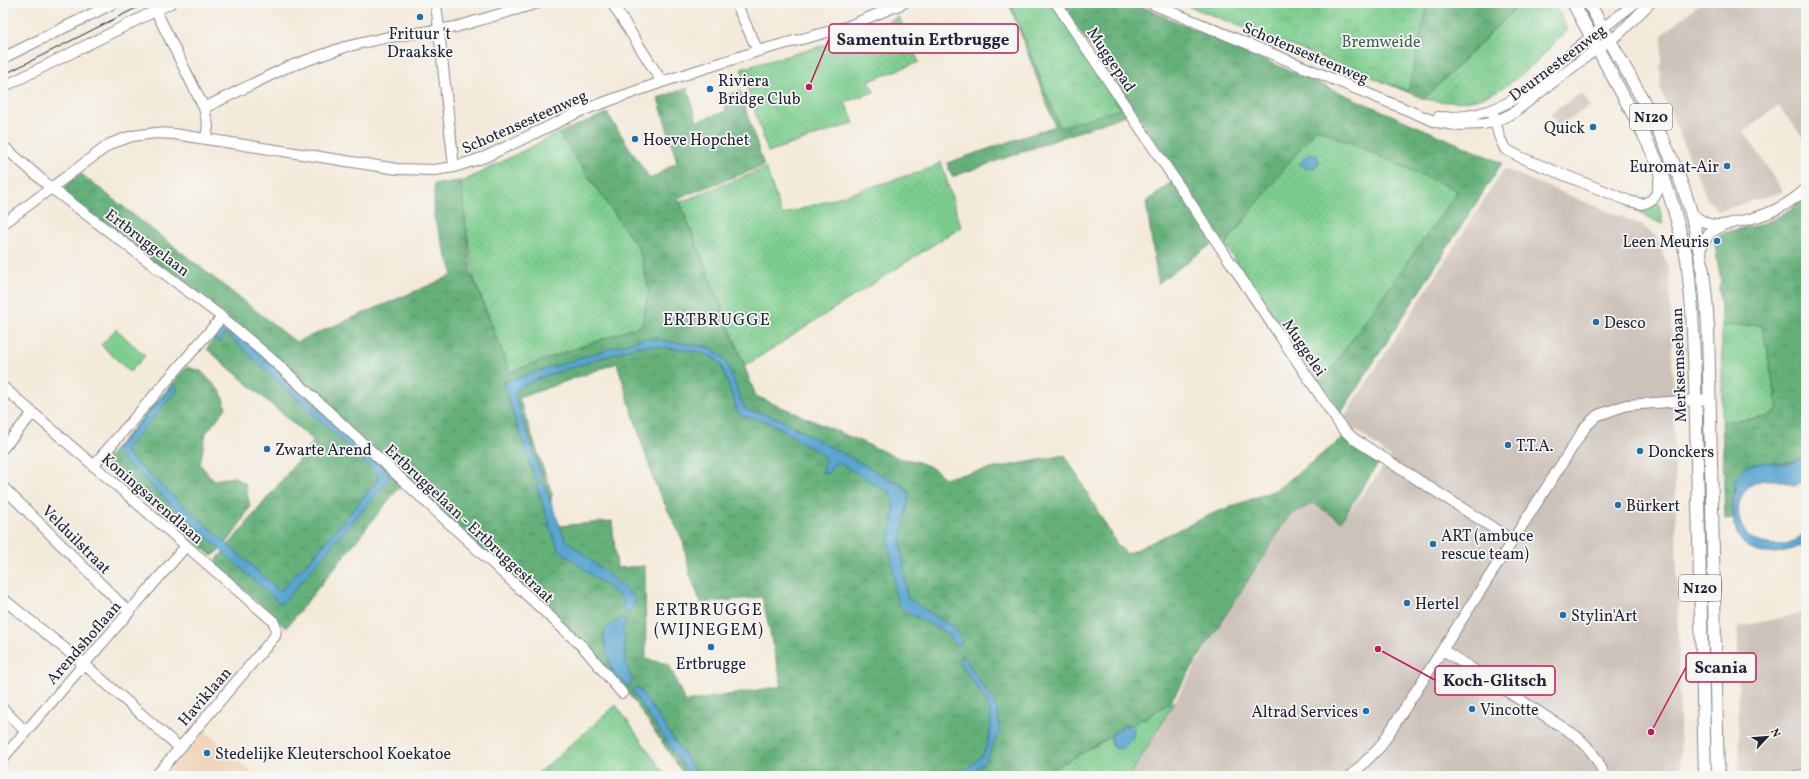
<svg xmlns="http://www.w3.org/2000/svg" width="1809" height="779" font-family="Vollkorn,serif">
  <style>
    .built { fill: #efd6bc }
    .industrial { fill: #cdc2b9 }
    .grass { fill: url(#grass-dots); stroke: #4f7864 }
    .forest { fill: url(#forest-crowns); stroke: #44695a; fill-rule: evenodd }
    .park { fill: url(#park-crowns); stroke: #4f7864 }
    .pitch { fill: #7ccd8e; stroke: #4f7864 }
    .water { fill: #58a5d1; stroke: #3d6486 }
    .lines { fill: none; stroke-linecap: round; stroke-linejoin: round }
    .minor-casing { stroke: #8b868a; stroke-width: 12 }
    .major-casing { stroke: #8b868a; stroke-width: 14 }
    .minor { stroke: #fff; stroke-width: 10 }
    .major { stroke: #fff; stroke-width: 12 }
    .tram { stroke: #22223b; stroke-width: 1 }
    .poi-dot { fill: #1f6fb2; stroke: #f6f6f2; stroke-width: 1.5 }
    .labels { text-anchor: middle; stroke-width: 3.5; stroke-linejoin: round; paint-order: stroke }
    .shield { fill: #f6f6f2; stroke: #626272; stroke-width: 1 }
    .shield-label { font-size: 15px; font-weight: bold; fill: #22223b }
    .poi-label { font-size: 16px; fill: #22223b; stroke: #f6f6f2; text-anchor: start }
    .park-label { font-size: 16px; fill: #425e58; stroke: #f6f6f2 }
    .street-label { font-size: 16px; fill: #22223b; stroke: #f6f6f2 }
    .neighbourhood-label { font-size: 17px; letter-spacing: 1px; fill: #22223b; stroke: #f6f6f2 }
    .leader { fill: none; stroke: #c2185b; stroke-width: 1.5 }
    .callout-dot { fill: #c2185b; stroke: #f6f6f2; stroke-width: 1.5 }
    .callout { fill: #f6f6f2; stroke: #c2185b; stroke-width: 1.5 }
    .callout-label { font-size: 17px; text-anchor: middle; font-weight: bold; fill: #22223b }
  </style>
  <defs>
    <pattern id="grass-dots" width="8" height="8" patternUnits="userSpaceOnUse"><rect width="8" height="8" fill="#7ccd8e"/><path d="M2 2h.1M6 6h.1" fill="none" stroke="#6bb07b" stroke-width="1.8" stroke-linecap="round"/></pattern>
    <pattern id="forest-crowns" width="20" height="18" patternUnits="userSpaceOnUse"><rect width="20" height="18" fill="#65b079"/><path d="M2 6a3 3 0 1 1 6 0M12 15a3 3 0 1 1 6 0" fill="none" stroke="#538f64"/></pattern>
    <pattern id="park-crowns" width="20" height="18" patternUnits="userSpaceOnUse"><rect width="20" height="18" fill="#7ccd8e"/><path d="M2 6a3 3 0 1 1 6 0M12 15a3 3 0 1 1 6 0" fill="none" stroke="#6bb07b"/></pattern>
  </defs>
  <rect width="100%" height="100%" fill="#f6f6f2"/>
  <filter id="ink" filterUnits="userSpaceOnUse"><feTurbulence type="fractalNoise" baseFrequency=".025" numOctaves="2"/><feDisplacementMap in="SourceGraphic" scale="8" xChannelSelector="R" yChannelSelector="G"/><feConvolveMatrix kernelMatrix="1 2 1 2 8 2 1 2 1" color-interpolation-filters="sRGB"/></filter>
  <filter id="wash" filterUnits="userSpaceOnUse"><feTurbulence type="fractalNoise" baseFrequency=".012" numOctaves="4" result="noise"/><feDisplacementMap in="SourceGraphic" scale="16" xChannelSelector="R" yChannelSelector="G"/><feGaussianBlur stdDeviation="0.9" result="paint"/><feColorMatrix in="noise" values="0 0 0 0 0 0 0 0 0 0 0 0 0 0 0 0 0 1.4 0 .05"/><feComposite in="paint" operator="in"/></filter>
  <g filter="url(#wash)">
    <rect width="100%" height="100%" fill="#f4eada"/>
    <!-- built -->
    <path class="built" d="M 204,730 L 256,776 L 164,776 Z"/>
    <!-- industrial -->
    <path class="industrial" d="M 1700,3 L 1806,3 L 1806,141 L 1778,106 L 1744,131 L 1783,192 L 1718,211 L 1708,200 L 1660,88 L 1662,35 Z
      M 1582,93 L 1590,106 L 1558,126 L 1550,113 Z
      M 1504,169 L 1642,225 L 1656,237 L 1669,270 L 1673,381 L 1681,776 L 1130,776 L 1238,596 L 1290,516 L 1313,503 L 1341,521 L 1391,458 L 1343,419 Z
      M 1806,612 L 1806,776 L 1739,776 L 1738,627 Z"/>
    <!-- grass -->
    <path class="grass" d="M 1521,3 L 1554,3 L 1568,30 C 1523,74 1493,113 1424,99 Z
      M 899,17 L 919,62 L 869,81 L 874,92 L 845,102 L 854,123 L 768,152 L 741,69 L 821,46 Z
      M 1316,127 L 1458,191 L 1321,383 L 1277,323 L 1225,245 Z
      M 558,133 L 639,249 L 649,290 L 642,325 L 510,372 L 474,278 L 460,183 Z
      M 941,162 L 961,227 L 745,366 L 680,202 L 766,168 L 782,215 L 931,168 Z
      M 1658,200 L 1663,225 L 1626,205 C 1637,210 1651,212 1658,200 Z
      M 1762,324 L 1778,409 L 1768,417 L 1722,422 L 1722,326 Z
      M 1174,702 L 1130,776 L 1041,776 L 1169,704 Z
      M 616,705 L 666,776 L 535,776 Z"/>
    <!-- forest -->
    <path class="forest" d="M 1009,3 L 1056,3 L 1131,113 L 952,177 L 947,163 L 1055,126 Z
      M 1060,3 L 1134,3 L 1502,163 L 1341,413 L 1321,383 L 1458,191 L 1316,128 L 1225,245 L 1113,78 Z
      M 1320,3 L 1521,3 L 1424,99 L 1267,33 Z
      M 687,88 L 697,121 L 726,111 L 723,97 L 740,91 L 764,166 L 678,198 L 756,396 L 901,459 C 915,459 936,467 944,478 L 1065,455 L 1118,546 L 1127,554 L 1214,513 L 1276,490 L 1343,438 L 1379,462 L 1341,521 L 1313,503 L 1289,516 L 1169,704 L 1041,776 L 685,776 L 632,698 L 596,657 L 405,480 L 286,628 L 214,563 L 314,441 L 207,349 L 226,318 L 61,191 L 80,173 L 296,342 L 453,275 L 434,218 L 434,184 L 461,181 L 471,273 L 510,372 L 642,325 L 649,290 L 639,249 L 558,133 L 607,113 L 650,179 L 677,162 L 658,98 ZM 617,363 L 654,482 L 683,541 L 690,575 L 701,603 L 762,597 L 782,686 L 685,702 L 669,664 L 646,659 L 645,566 L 617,568 L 612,521 L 548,527 L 552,494 L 519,398 Z
      M 1175,179 L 1216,241 L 1158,283 L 1146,202 Z
      M 1806,196 L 1806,454 L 1805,456 L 1797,461 L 1780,463 L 1735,479 L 1732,505 L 1733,518 L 1725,519 L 1722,422 L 1768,417 L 1778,408 L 1762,325 L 1722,326 L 1719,288 L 1721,282 L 1714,239 C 1727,229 1743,229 1758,225 C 1781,218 1789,210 1806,196 Z
      M 187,367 L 201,371 L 221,392 L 226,408 L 206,433 L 200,464 L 213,480 L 234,477 L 245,483 L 250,507 C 241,522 228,547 212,556 L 110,469 L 105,460 Z"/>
    <!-- park -->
    <path class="park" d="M 1010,3 L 1054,3 L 1120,109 L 1060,127 Z
      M 1180,3 L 1428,3 L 1408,91 Z"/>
    <!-- pitch -->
    <path class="pitch" d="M 116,329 L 145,356 L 130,372 L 101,345 Z"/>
    <!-- water -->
    <path class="water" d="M 1309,154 L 1317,155 L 1319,163 L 1317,165 L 1312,169 L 1303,167 L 1299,164 Z
      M 223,325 L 229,326 L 389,473 L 390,478 L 283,603 L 279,603 L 115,453 L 117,448 L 174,385 L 178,389 L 125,450 L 135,462 L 280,591 L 312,558 L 377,481 L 378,475 L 227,334 L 224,335 L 219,343 L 212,335 Z
      M 644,338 L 710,347 L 722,356 L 727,363 L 743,405 L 748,411 L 766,414 L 777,418 L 903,486 L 909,494 L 901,542 L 907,598 L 955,628 L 962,640 L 961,644 L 955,645 L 947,633 L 906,612 C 892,601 895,583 893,567 C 892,558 889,552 889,543 C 890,528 898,507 891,494 L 841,464 L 835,463 L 829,472 L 825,474 L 823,471 L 826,462 L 822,454 L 805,445 L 780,428 L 764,421 L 739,415 L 721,365 L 718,361 L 700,352 L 650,346 L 635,347 L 540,378 L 516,390 L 515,397 L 542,476 L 538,480 L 535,479 L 504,386 L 505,383 L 510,380 Z
      M 1806,456 L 1806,481 L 1801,482 L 1795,486 C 1732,457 1720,537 1767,544 C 1786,546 1791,544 1806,532 L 1806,543 C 1762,565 1727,552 1734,498 C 1735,489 1733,479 1740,472 C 1753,457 1773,465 1789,463 C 1795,462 1801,459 1806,456 Z
      M 540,482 L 543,482 L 565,539 L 634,596 L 636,601 L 629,613 L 622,609 L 624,602 L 619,596 L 558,549 L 536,485 Z
      M 622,617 L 626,621 L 622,627 L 625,641 L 624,656 L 633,682 L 628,686 L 611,670 L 603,635 L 605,630 Z
      M 961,656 L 964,656 L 997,708 L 1000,730 L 985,762 L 968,776 L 956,776 C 965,769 978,762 984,752 C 990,740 993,721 989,709 C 986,698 966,672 959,662 Z
      M 637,686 L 699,776 L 690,776 L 632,691 Z
      M 1130,725 L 1134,730 L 1132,739 L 1123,749 L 1114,748 L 1111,743 L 1112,734 L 1124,726 Z"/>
  </g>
  <g filter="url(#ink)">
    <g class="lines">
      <defs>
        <path id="minor" d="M 152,3 L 204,108 L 208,126 L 206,138
          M 436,3 L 454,167
          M 612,3 L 662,82
          M 736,3 L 758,51
          M 1056,3 L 1342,428 L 1354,439 L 1512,540
          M 1150,3 L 1436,122 L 1455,125 L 1484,124 L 1496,121 L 1513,113 L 1587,56 L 1620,33 L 1650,3
          M 3,58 L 114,3
          M 3,87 L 171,3
          M 204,108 L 285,68 L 345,47 L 384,38 L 456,27 L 538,3
          M 1494,116 L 1499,136 L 1505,149 L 1522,158 L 1629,201 L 1642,204 C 1662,199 1657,185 1661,170
          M 1438,117 C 1505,121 1535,84 1582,44 C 1599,30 1618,17 1635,3
          M 3,146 L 50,187 L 222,317 L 275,362 L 583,647 L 622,693
          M 1690,212 C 1697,218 1705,224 1714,225 C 1722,226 1729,224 1736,222 C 1763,217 1785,208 1806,189
          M 3,224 L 110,144 L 132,136 L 156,133 L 174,134 L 397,169 L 435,170 L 454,167 L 485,157 L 583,110 L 662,82 L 758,51 L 846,27 L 904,3
          M 1699,251 L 1709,234 L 1723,225
          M 3,387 L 273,621 L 276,628 L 275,636 L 156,776
          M 3,448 L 33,413
          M 93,466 L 222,317
          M 3,487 L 129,612
          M 3,599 L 84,664 L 180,748
          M 1443,650 L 1576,736 C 1589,747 1599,759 1604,776
          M 3,709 L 26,732
          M 3,758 L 186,546
          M 1351,776 L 1380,747 L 1586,426 L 1598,415 L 1627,405 L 1709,399
          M 1795,776 L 1806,775"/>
        <path id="major" d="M 1573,3 L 1641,129 L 1661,170 L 1673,206 L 1687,258 L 1692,309 L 1695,381 L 1705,776
          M 1589,3 C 1623,66 1663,128 1686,196 C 1700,239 1706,284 1708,328 L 1718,776"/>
      </defs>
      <!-- minor casing -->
      <use href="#minor" class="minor-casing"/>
      <!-- major casing -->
      <use href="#major" class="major-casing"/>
      <!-- minor -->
      <use href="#minor" class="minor"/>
      <!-- major -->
      <use href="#major" class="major"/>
      <!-- tram -->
      <path class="tram" d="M 3,75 L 146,3"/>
    </g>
  </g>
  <!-- markers -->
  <g class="poi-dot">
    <circle cx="420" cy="17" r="4"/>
    <circle cx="710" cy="89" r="4"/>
    <circle cx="1593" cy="127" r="4"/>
    <circle cx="635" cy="139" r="4"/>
    <circle cx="1727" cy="166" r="4"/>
    <circle cx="1717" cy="241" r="4"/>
    <circle cx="1596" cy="322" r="4"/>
    <circle cx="1508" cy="445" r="4"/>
    <circle cx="267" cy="449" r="4"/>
    <circle cx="1640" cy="451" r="4"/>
    <circle cx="1618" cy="505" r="4"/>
    <circle cx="1433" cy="544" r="4"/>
    <circle cx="1407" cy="603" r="4"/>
    <circle cx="1563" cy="615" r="4"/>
    <circle cx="711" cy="647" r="4"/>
    <circle cx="1472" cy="709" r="4"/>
    <circle cx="1366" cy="711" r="4"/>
    <circle cx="207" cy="753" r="4"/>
  </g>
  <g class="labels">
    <!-- shield labels -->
    <g class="shield">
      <rect x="1630" y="104" width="42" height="26" rx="3"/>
      <rect x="1679" y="575" width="42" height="26" rx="3"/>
    </g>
    <g class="shield-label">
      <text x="1651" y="122">N120</text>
      <text x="1700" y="593">N120</text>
    </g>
    <!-- poi labels -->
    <g class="poi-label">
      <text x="420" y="39" text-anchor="middle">Frituur 't<tspan x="420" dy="18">Draakske</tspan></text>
      <text x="718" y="86">Riviera<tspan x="718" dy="18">Bridge Club</tspan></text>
      <text x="1585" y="133" text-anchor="end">Quick</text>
      <text x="643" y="145">Hoeve Hopchet</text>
      <text x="1719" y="172" text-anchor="end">Euromat-Air</text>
      <text x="1709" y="247" text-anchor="end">Leen Meuris</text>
      <text x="1604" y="328">Desco</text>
      <text x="1516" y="451">T.T.A.</text>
      <text x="275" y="455">Zwarte Arend</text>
      <text x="1648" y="457">Donckers</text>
      <text x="1626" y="511">Bürkert</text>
      <text x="1441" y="541">ART (ambuce<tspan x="1441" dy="18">rescue team)</tspan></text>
      <text x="1415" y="609">Hertel</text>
      <text x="1571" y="621">Stylin'Art</text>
      <text x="711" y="669" text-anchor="middle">Ertbrugge</text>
      <text x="1480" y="715">Vincotte</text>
      <text x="1358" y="717" text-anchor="end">Altrad Services</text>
      <text x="215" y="759">Stedelijke Kleuterschool Koekatoe</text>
    </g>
    <!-- park labels -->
    <g class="park-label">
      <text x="1381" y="47">Bremweide</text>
    </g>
    <!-- street labels -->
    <g class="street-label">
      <text transform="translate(1306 52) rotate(23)" y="6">Schotensesteenweg</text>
      <text transform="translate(1112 59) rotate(56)" y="6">Muggepad</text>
      <text transform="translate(1557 62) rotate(-37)" y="6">Deurnesteenweg</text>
      <text transform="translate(524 121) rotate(-24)" y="6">Schotensesteenweg</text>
      <text transform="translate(148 242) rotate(37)" y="6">Ertbruggelaan</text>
      <text transform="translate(1305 347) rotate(56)" y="6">Muggelei</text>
      <text transform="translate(1678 365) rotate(-92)" y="6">Merksemsebaan</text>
      <text transform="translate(153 498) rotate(41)" y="6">Koningsarendlaan</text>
      <text transform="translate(470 523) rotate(43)" y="6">Ertbruggelaan - Ertbruggestraat</text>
      <text transform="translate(77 539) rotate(45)" y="6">Velduilstraat</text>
      <text transform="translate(83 642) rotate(-49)" y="6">Arendshoflaan</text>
      <text transform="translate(204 696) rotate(-49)" y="6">Haviklaan</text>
    </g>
    <!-- neighbourhood labels -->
    <g class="neighbourhood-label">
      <text x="717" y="325">ERTBRUGGE</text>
      <text x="709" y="615">ERTBRUGGE<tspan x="709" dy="20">(WIJNEGEM)</tspan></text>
    </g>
  </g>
  <!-- callouts -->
  <path class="leader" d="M809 87L829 39M1651 732L1686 667M1378 649L1435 680"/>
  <g class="callout-dot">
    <circle cx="809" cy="87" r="4"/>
    <circle cx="1651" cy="732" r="4"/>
    <circle cx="1378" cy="649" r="4"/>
  </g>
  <g class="callout">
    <rect x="829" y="24" width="189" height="29" rx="4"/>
    <rect x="1686" y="653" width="70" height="29" rx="4"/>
    <rect x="1435" y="666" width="120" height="29" rx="4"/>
  </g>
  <g class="callout-label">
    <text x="923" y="45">Samentuin Ertbrugge</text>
    <text x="1721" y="673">Scania</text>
    <text x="1495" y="686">Koch-Glitsch</text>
  </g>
  <!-- margin -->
  <rect width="1809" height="779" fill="none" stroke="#f6f6f2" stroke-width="16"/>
  <!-- north arrow -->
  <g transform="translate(1767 737) rotate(64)" stroke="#f6f6f2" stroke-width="3" paint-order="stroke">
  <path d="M0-3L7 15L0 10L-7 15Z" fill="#22223b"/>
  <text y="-6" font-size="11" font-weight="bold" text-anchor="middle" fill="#22223b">N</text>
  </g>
</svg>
